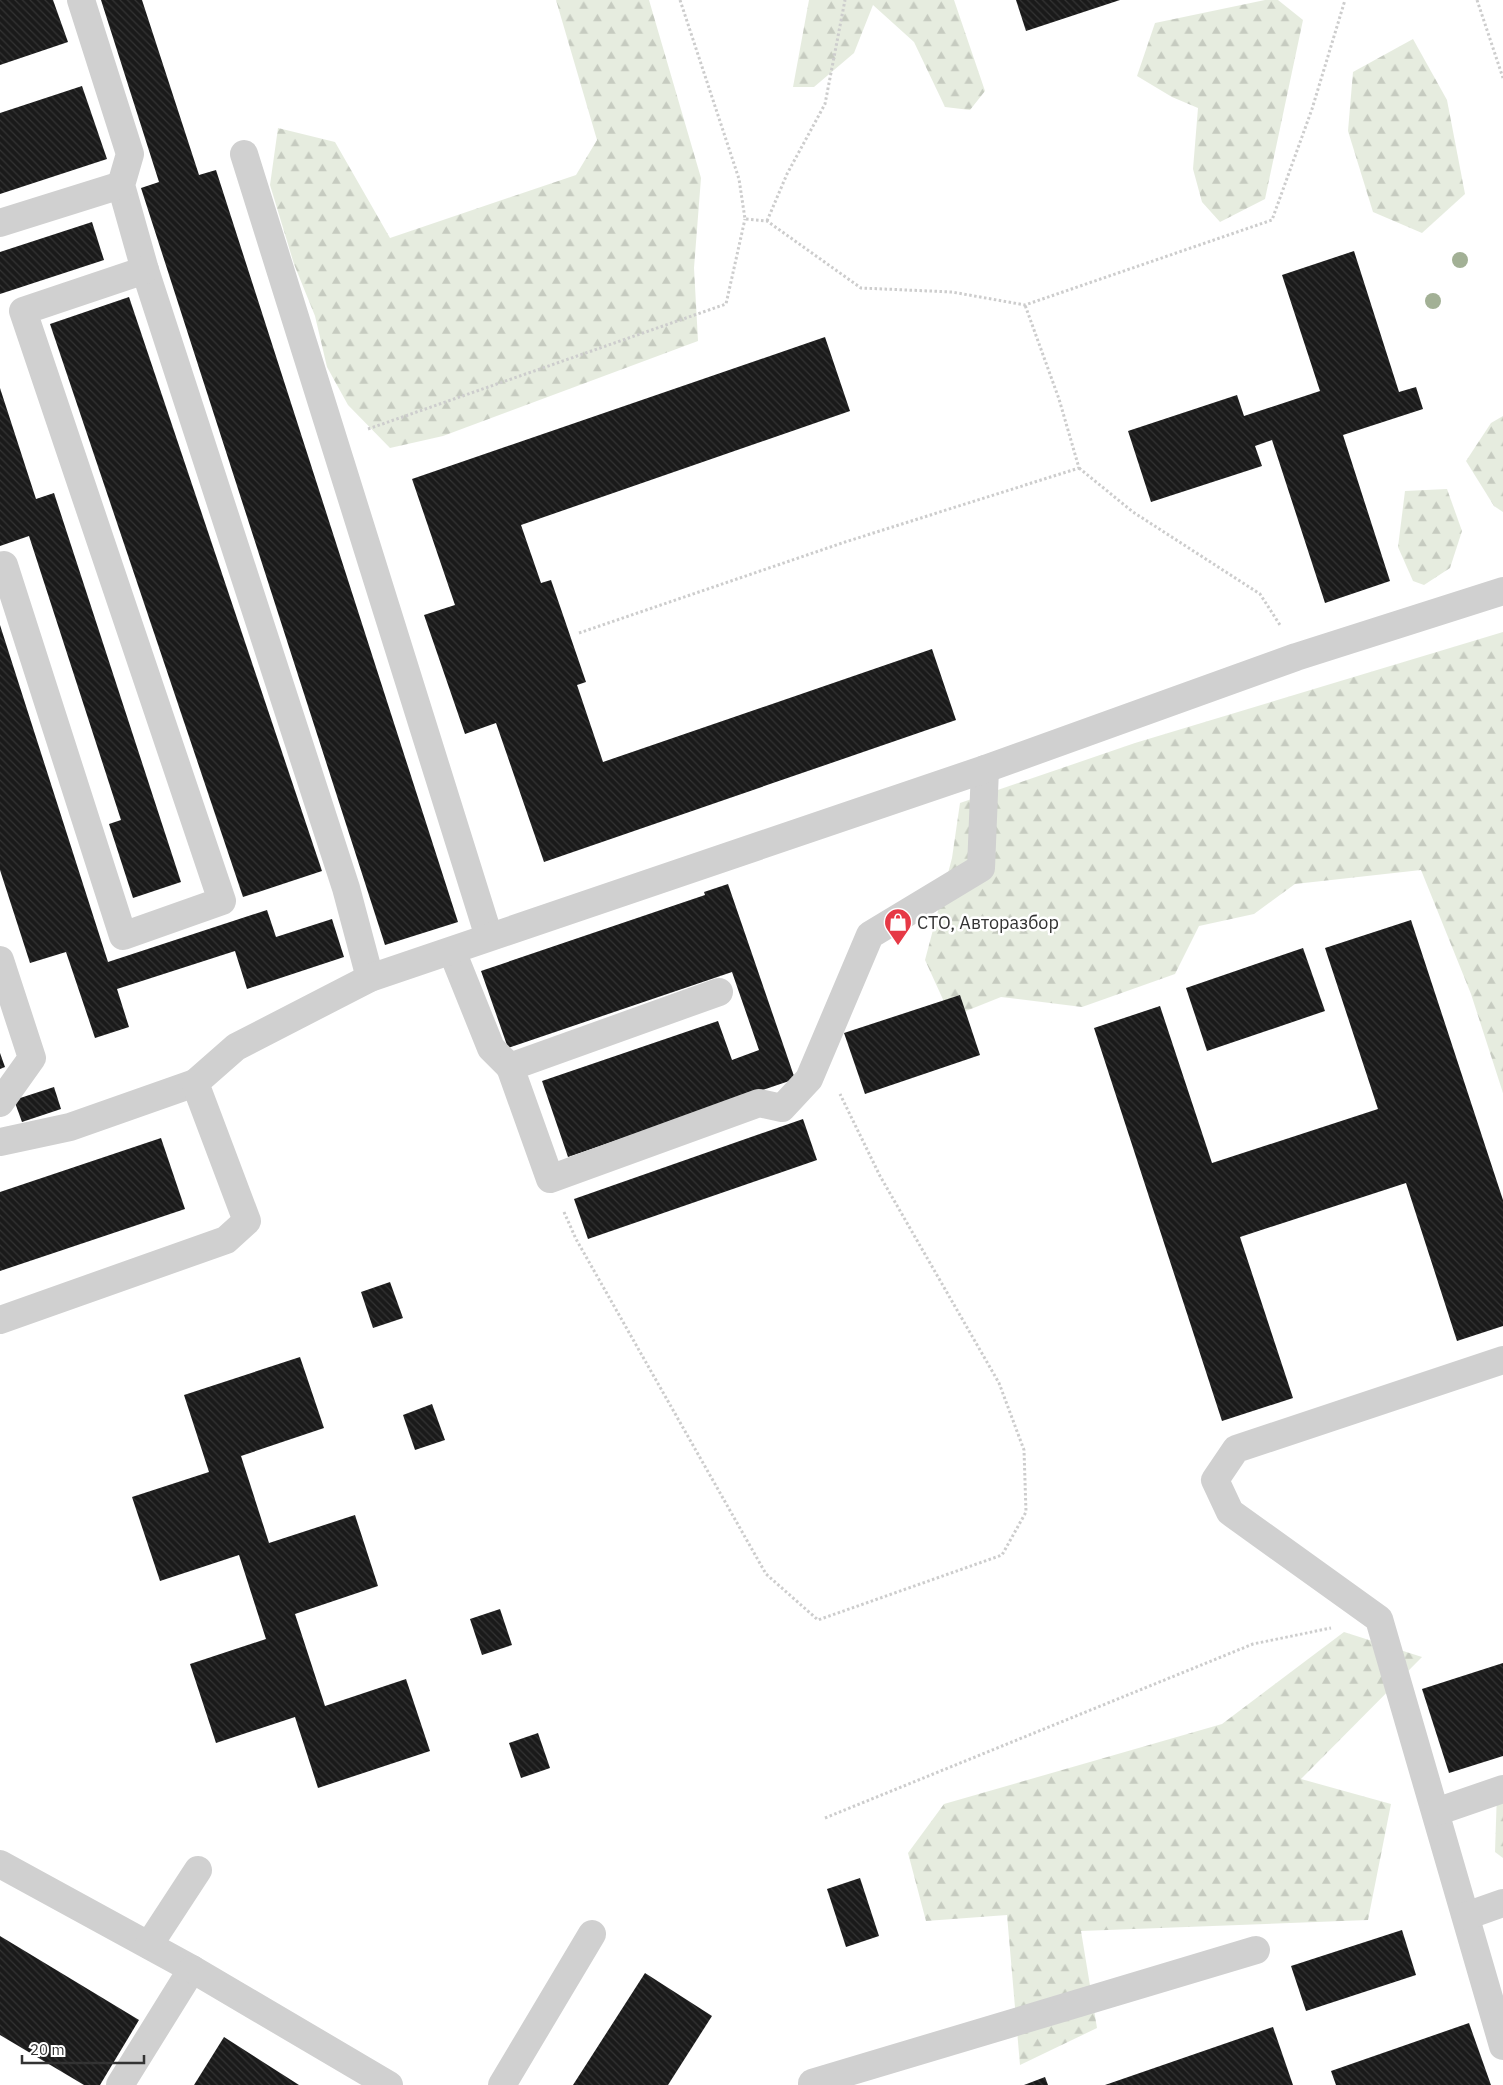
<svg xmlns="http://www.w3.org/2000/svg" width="1503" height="2085" font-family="'IBM Plex Sans',sans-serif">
<defs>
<pattern id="forest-firs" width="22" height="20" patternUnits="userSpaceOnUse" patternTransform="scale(1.25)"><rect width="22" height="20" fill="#e6ecdf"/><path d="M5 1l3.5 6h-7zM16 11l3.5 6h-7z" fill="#c6cbc0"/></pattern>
<pattern id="building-back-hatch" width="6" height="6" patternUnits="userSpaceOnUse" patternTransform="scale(1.25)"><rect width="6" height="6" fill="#1a1a1a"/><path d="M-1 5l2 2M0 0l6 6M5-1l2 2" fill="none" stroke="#333"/></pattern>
</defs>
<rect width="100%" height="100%" fill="#fff"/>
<g fill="url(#forest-firs)">
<polygon points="556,0 649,0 701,178 694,268 698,341 443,436 390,448 348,405 327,367 315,316 294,264 270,185 278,128 335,142 390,238 576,175 597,140"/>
<polygon points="809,0 954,0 985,91 970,110 945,107 914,42 873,5 854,53 814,87 793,87"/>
<polygon points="1265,0 1278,0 1303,20 1265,199 1220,222 1202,202 1193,169 1198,108 1172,97 1137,76 1155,23"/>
<polygon points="1413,39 1447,100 1465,194 1422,233 1373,212 1348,131 1353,72"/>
<polygon points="1503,416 1503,512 1494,506 1466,461 1491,423"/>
<polygon points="1447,489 1462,531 1450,568 1424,585 1413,581 1398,547 1405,491"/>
<polygon points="1503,632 1503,1093 1471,994 1421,870 1295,884 1254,914 1199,926 1175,974 1082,1007 1001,997 951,1017 925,960 952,858 960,803 1135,743"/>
<polygon points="1344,1632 1422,1657 1301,1779 1391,1804 1368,1920 1081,1931 1097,2028 1020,2065 1007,1915 926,1921 908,1853 944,1804 1222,1724"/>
<polygon points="1503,1789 1503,1858 1495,1852 1497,1792"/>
</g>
<g fill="url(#building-back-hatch)">
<polygon points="0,0 53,0 68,42 0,65"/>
<polygon points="101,0 142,0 199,175 216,170 458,922 385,945 141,188 159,182"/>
<polygon points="1016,0 1120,0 1026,31"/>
<polygon points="82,86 107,159 0,194 0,113"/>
<polygon points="92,222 104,260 0,294 0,252"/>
<polygon points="1354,251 1399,392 1416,387 1423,409 1343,435 1390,581 1325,603 1272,440 1255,446 1262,466 1151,502 1128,431 1237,395 1244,416 1320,391 1282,275"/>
<polygon points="129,297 322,871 243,897 50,324"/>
<polygon points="825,337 850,411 521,525 541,583 551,580 586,682 577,685 603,762 932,649 956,720 544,862 496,723 465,734 424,615 455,605 412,479"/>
<polygon points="0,388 36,499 54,493 181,882 133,898 109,824 121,820 29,536 0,546"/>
<polygon points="0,625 108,962 267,910 276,937 332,919 344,957 247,989 235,951 117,989 129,1027 95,1038 66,952 30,963 0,870"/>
<polygon points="728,884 795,1079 568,1157 542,1081 718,1021 732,1060 759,1050 732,972 508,1048 481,971 705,895 704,892"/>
<polygon points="1411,920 1503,1200 1503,1326 1457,1341 1406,1183 1240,1237 1293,1398 1222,1421 1094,1028 1160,1006 1212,1163 1378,1109 1325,948"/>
<polygon points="1303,948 1325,1011 1207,1051 1186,988"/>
<polygon points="960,995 980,1055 865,1094 844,1033"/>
<polygon points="0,1053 5,1067 0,1069"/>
<polygon points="54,1087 61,1109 22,1122 14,1100"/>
<polygon points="803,1119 817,1160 588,1239 574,1199"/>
<polygon points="161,1138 185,1209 0,1271 0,1192"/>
<polygon points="390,1282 403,1318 373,1328 361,1292"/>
<polygon points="300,1357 324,1428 241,1456 269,1543 355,1515 378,1586 295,1614 325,1706 406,1679 430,1751 318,1788 295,1717 216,1743 190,1664 266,1639 239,1555 160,1581 132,1497 209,1472 184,1395"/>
<polygon points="432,1404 445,1440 415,1450 403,1415"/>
<polygon points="500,1609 512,1645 482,1655 470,1619"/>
<polygon points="1503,1663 1503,1756 1449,1773 1422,1689"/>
<polygon points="538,1733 550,1768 521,1778 509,1743"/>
<polygon points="860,1878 879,1936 846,1947 827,1889"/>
<polygon points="1402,1930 1416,1975 1306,2011 1291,1966"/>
<polygon points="0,1936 139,2020 100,2085 84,2085 0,2035"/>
<polygon points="645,1973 712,2016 668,2085 573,2085"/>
<polygon points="1469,2023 1491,2085 1336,2085 1331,2071"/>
<polygon points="1273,2027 1293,2085 1105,2085"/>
<polygon points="224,2037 299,2085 194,2085"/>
<polygon points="1045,2077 1048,2085 1024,2085"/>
</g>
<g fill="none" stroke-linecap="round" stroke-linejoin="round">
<g stroke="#cdcdcd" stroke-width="3" stroke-dasharray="2.5 2.5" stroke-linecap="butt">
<polyline points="680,0 739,179 745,219 767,221 861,288 952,292 1025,305 1272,220 1312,109 1345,0"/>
<polyline points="1477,0 1503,78"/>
<polyline points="767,221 787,174 825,104 845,0"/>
<polyline points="368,429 726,304 745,219"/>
<polyline points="1079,468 1133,512 1260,594 1280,625"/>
<polyline points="579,633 845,542 1079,468 1059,399 1025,305"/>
<polyline points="564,1212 576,1239 766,1574 818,1620 1002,1555 1026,1512 1024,1450 999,1383 880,1176 840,1094"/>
<polyline points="825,1818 1253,1644 1331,1628"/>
</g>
<g stroke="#d0d0d0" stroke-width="28">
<polyline points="81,0 130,154 121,185 145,270 346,888 370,978"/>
<polyline points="244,154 489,937"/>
<polyline points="0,223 121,185"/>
<polyline points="0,567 4,565 123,936 222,901 23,311 145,270"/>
<polyline points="452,951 491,1048 510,1067"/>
<polyline points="0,960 32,1058 0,1103"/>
<polyline points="719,992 510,1067 550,1179 759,1103 782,1108 809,1079 870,935 981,868 985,769"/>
<polyline points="0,1142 70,1127 195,1083"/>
<polyline points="0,1320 226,1240 247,1221 195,1083 236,1047 370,978 985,769 1296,657 1503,591"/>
<polyline points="1503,1360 1236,1449 1215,1480 1230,1512 1379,1619 1503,2046"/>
<polyline points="1436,1812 1503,1789"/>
<polyline points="0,1864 192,1969 120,2085"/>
<polyline points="1466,1916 1503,1903"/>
<polyline points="149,1945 198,1870"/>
<polyline points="192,1969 389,2085"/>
<polyline points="502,2085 592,1934"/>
<polyline points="812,2085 812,2083 1256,1950"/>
</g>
</g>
<g fill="#a2b095">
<circle cx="1460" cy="260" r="8"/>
<circle cx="1433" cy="301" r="8"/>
</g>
<defs>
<g id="shop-pin" transform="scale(1.4375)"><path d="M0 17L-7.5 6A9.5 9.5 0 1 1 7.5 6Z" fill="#e63946" stroke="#fff"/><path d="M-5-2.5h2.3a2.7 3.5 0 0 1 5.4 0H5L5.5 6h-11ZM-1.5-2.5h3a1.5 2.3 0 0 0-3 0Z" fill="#fff"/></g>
</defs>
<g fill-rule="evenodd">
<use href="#shop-pin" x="898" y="922"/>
</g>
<g text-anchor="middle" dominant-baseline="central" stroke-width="5" stroke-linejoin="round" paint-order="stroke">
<g font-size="18" fill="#333" stroke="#fff" text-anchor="start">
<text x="917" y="922">СТО, Авторазбор</text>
</g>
</g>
<path d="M22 2055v8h122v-8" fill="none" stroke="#333333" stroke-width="2.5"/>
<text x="30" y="2055" font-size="15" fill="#333333" stroke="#ffffff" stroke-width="4" paint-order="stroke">20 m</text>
</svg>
